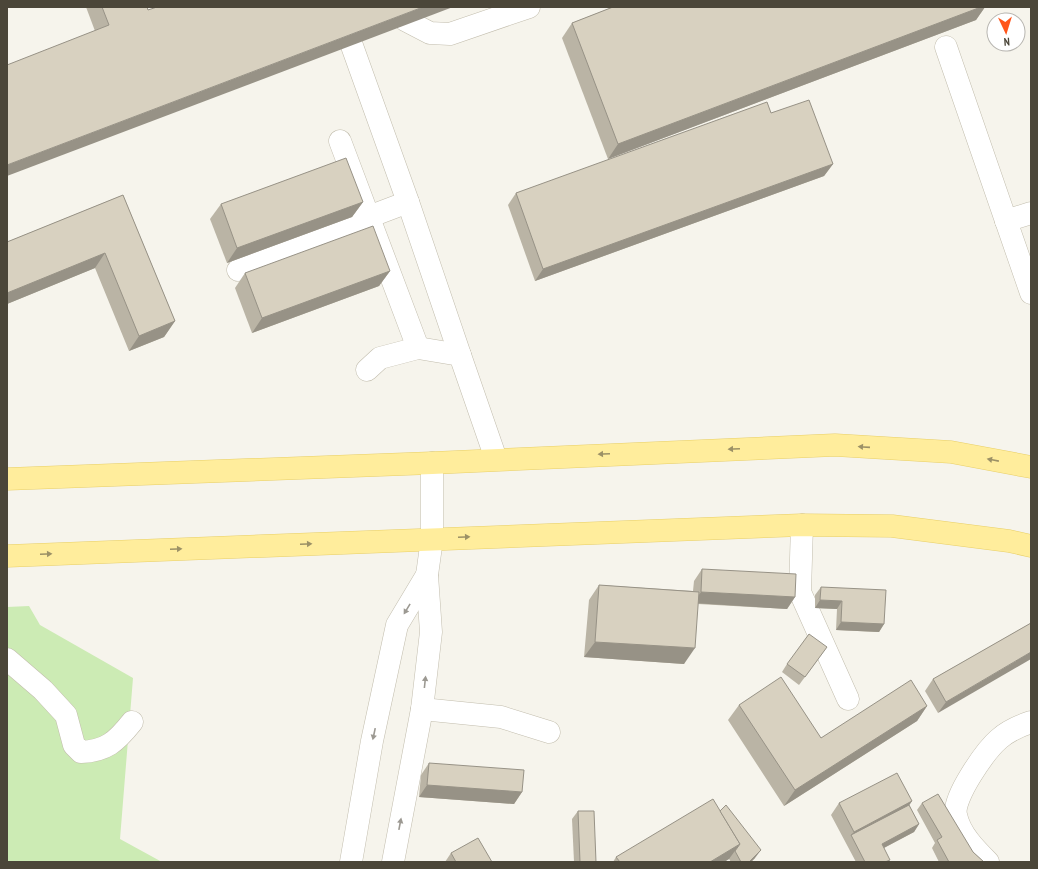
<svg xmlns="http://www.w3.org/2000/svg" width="1038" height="869" font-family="'PT Sans Narrow',sans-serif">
<rect width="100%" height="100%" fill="#f6f4ec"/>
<polygon fill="#ccebb4" points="29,606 40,625 133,678 120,839 162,862 7,862 7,607"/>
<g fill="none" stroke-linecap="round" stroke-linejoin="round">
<g stroke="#c2bdad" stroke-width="23">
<g id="minor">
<polyline points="397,7 405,20 430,33 450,34 529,7"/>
<polyline points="342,18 408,202 460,355"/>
<polyline points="946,47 1031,293"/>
<polyline points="340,141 418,348 380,358 367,370"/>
<polyline points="1006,221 1031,213"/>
<polyline points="238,270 305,241 408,202"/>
<polyline points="418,348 460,355 496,459"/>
<polyline points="802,525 800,592 848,699"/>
<path d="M7,659L43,690L66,715L74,745L81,752C106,751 116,742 132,722"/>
<polyline points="422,709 501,717 549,732"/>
<polyline points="351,862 372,741 397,625 427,575"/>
<polyline points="393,862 422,709 431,632 427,575 432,539 432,463"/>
<path d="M988,862C975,849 960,834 956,815C952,798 986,750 999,739C1008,731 1019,726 1031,722"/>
</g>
</g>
<g stroke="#e8cf68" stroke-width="23">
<g id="major">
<polyline points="7,479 432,463 835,445 951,452 1031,467"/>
<polyline points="7,556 802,525 892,526 1009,541 1031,546"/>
</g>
</g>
<use href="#minor" stroke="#fff" stroke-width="22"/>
<use href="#major" stroke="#ffed9c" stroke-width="22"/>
</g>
<g fill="#bab4a5">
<polygon points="86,7 147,7 148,10 95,31"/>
<polygon points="613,7 985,7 976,20 608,159 562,38 572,23"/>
<polygon points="771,113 833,164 824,176 535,281 508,205 516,193"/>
<polygon points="123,195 175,321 164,337 129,351 95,268 7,304 7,242"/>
<polygon points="363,202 352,217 227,263 210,219 221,204"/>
<polygon points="390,271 379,286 252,333 235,288 245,273"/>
<polygon points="702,569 795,597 787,609 698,604 684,664 584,657 589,600 599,585 693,591 694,581"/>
<polygon points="821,587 884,624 879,632 836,630 837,609 815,608 815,595"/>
<polygon points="1031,623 938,713 925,691 933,679"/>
<polygon points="827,647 799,685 782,672 787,664"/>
<polygon points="739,705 821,738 927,706 917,721 784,806 728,720"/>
<polygon points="429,763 522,792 514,804 419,797 421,775"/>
<polygon points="912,801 909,805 919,824 914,832 884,848 888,862 856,862 831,815 839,803"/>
<polygon points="922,803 973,852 984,862 939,862 932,848 935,843 917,810"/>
<polygon points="578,811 596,862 574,862 572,819"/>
<polygon points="720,811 755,858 751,862 731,862 729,859 724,862 613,862 616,857"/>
<polygon points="451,853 492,862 445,862"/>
</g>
<g fill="#979286">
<polygon points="423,7 453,7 7,176 7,165"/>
<polygon points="981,7 985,7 976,20 608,159 618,144"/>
<polygon points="833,164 824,176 535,281 543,269"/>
<polygon points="363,202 352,217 227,263 237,248"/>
<polygon points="105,253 95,268 7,304 7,293"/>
<polygon points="390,271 379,286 252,333 262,318"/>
<polygon points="175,321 164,337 129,351 139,336"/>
<polygon points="701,592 795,597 787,609 693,603"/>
<polygon points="820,600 842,601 837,609 815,608"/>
<polygon points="841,622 884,624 879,632 836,630"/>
<polygon points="595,642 695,648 684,664 584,657"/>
<polygon points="1031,652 1031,659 938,713 946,702"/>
<polygon points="927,706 917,721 784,806 795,790"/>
<polygon points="427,785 522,792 514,804 419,797"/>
<polygon points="912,801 904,813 851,835 854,832"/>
<polygon points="919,824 914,832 876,852 882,844"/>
<polygon points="740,844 729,859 724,862 710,862"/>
<polygon points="761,850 755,858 751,862 749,862"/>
</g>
<g fill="#d8d1c0" stroke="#979286">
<polygon points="102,7 147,7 148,10 157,7 423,7 7,165 7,65 109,25"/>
<polygon points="613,7 981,7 618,144 572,23"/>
<polygon points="809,100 833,164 543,269 516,193 767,102 771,113"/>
<polygon points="346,158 363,202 237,248 221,204"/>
<polygon points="123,195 175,321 139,336 105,253 7,293 7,242"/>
<polygon points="373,226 390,271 262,318 245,273"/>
<polygon points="702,569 796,574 795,597 701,592"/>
<polygon points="599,585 699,592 695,648 595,642"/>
<polygon points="821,587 886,590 884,624 841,622 842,601 820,600"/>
<polygon points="1031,623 1031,652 946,702 933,679"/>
<polygon points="809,634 827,647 805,677 787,664"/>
<polygon points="781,677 821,738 911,680 927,706 795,790 739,705"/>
<polygon points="429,763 524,770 522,792 427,785"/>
<polygon points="897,773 912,801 854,832 839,803"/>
<polygon points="938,794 973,852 984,862 949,862 937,840 942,837 922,803"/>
<polygon points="713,799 740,844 710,862 620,862 616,857"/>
<polygon points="726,805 761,850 749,862 741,862 735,851 740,844 720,811"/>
<polygon points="909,805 919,824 882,844 890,860 885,862 865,862 851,835"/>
<polygon points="578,811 594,811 596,862 580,862"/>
<polygon points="478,838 492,862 456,862 451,853"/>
</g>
<defs><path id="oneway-solid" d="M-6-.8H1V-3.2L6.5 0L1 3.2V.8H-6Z"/></defs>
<g fill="#9c9166">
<use href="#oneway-solid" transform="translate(864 447) rotate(-176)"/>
<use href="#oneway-solid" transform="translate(734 449) rotate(178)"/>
<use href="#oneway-solid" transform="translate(604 454) rotate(178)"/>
<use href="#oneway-solid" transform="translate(993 460) rotate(-169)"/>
<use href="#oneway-solid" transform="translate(464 537) rotate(-2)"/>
<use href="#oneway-solid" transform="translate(306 544) rotate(-2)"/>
<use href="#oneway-solid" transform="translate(176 549) rotate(-2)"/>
<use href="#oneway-solid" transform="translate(46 554) rotate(-2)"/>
</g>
<g fill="#9c9992">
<use href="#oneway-solid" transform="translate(407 609) rotate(121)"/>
<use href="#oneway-solid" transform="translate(425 682) rotate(-84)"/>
<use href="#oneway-solid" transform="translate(374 734) rotate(102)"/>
<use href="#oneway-solid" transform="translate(400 824) rotate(-79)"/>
</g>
<rect width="1038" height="869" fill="none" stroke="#4b4639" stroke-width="16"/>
<g transform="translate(1006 32) rotate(176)"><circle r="19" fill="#ffffff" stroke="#b7b5b0"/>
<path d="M0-3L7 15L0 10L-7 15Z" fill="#ff551a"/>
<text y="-6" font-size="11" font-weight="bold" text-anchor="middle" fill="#4b4639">N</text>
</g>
</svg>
